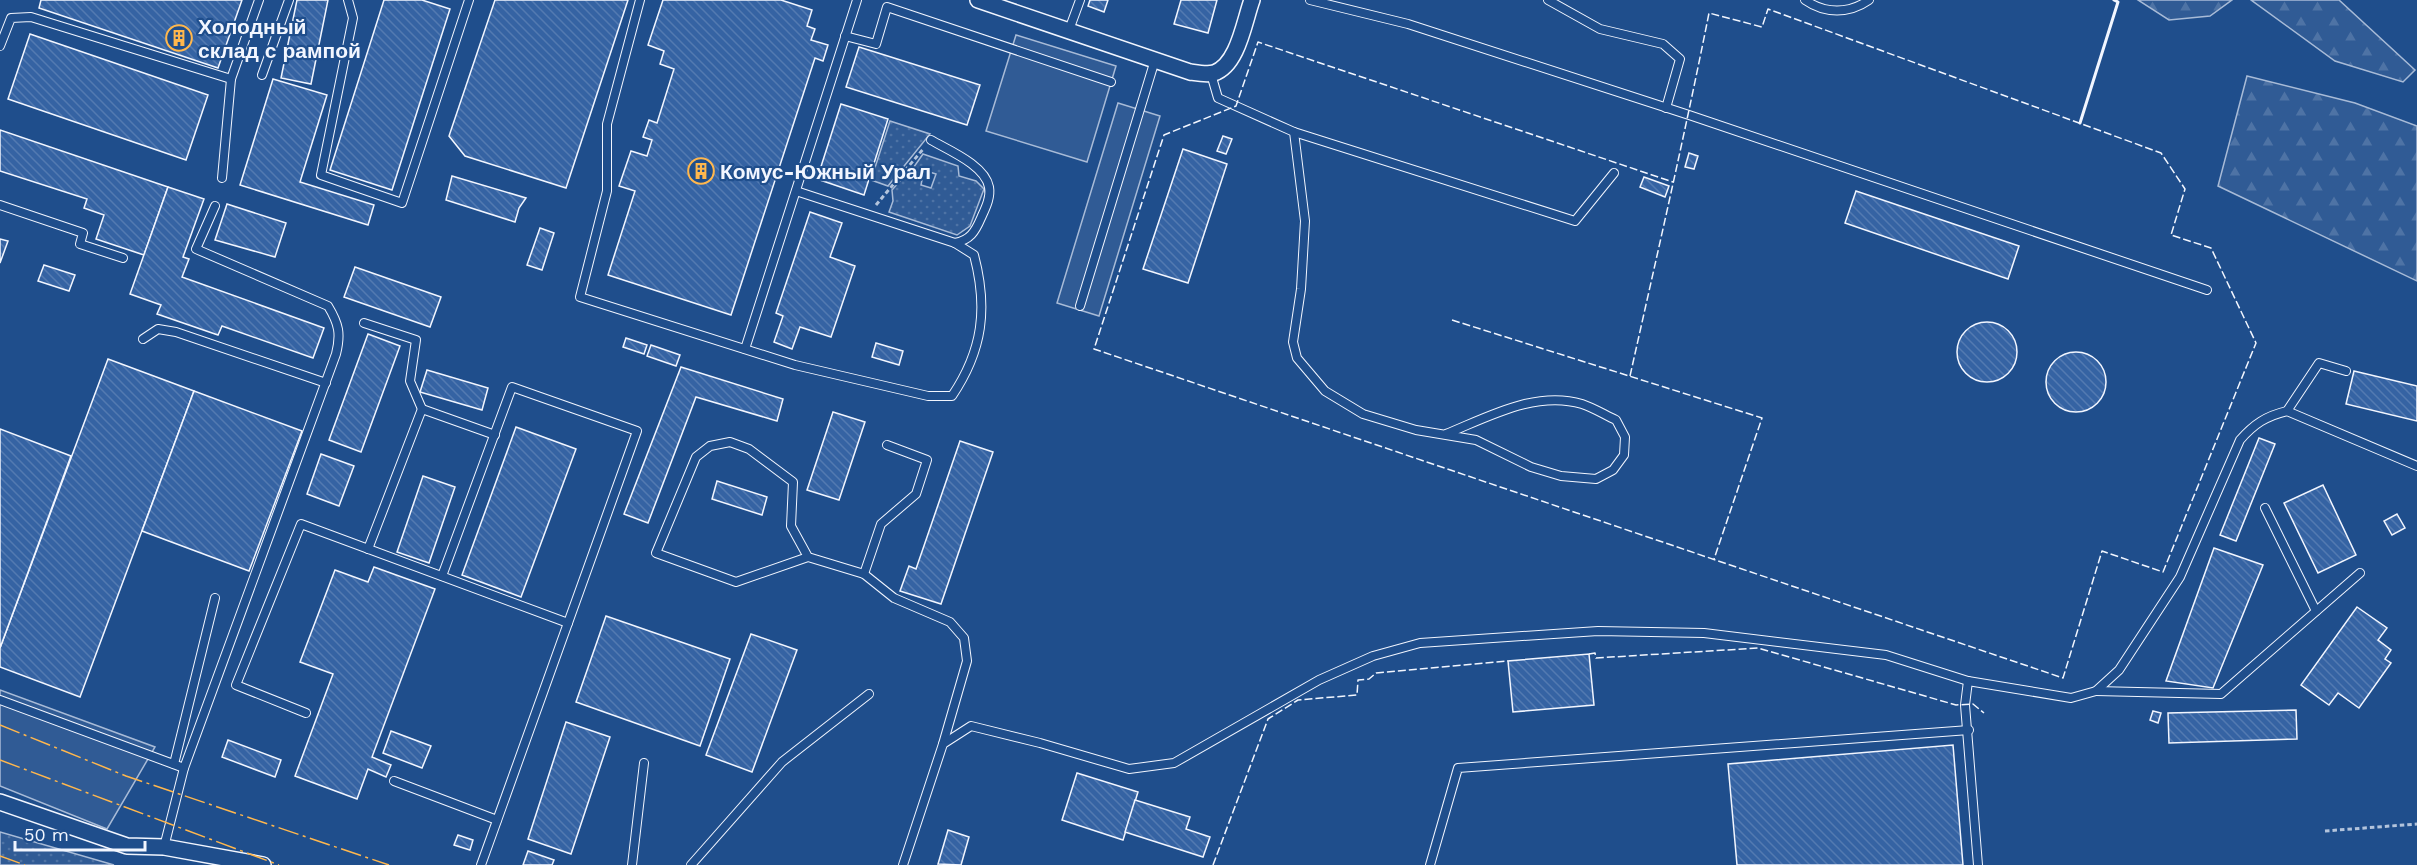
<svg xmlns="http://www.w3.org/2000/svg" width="2417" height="865" font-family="'Work Sans',sans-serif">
<defs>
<pattern id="grass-dots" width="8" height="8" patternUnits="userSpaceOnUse" patternTransform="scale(1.5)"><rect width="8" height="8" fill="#305b95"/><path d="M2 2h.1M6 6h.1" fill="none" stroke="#4e73a5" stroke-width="1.8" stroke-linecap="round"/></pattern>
<pattern id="forest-firs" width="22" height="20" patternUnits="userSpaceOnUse" patternTransform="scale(1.5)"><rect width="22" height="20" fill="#305b95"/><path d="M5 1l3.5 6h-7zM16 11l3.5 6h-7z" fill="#4e73a5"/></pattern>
<pattern id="building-back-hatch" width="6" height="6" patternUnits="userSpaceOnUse" patternTransform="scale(1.5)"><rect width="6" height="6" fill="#3563a3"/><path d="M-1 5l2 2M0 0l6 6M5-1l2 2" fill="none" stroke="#537ab1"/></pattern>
</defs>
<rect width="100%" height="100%" fill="#1f4e8c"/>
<g fill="url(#grass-dots)" stroke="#a8bbd7" stroke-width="1.5">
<polygon points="890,121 930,134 888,186 871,180"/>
<polygon points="923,154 958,166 959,176 976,181 984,189 970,226 957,235 889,212 893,201 892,190 906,174 922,180 921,185 931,188 936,174 926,171 924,175 911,171"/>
<polygon points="0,832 114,865 0,865"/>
</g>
<g fill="url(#forest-firs)" stroke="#a8bbd7" stroke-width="1.5">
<polygon points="2138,0 2232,0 2210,16 2169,20"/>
<polygon points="2251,0 2339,0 2415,70 2403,82 2335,61"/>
<polygon points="2247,76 2355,103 2417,126 2417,281 2218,186"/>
</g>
<g fill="#305b95" stroke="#a8bbd7" stroke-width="1.5">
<polygon points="1016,35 1116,66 1087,162 986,131"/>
<polygon points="1118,103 1160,116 1099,316 1057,303"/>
<polygon points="0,690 155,747 107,829 0,786"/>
</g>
<g fill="url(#building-back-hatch)" stroke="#f2f6ff" stroke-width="1.5">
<polygon points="41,0 242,0 218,68 39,8"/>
<polygon points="297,0 328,0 311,84 281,78"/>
<polygon points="384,0 422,0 450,9 392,190 330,170"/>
<polygon points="495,0 628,0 566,188 465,156 449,136"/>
<polygon points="663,0 781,0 812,10 807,26 815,29 811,40 828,45 823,61 815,58 731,315 608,275 635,191 619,186 631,151 647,156 652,140 643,137 649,120 657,123 674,69 660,64 664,51 648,45"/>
<polygon points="1090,0 1108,0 1104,12 1088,6"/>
<polygon points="1181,0 1217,0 1208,33 1174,24"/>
<polygon points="30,34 208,95 186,160 8,99"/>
<polygon points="859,47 980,85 967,125 846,87"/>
<polygon points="273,79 327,95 300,182 374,205 368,225 240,185"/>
<polygon points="841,104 888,119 864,195 817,179"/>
<polygon points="0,130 168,187 144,255 96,239 104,215 84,208 87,199 0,171"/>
<polygon points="1223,136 1232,139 1226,154 1217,151"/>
<polygon points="1183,149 1227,164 1188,283 1143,269"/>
<polygon points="1689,153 1698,156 1694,169 1685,167"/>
<polygon points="452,176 526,198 519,208 515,222 446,200"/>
<polygon points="1644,177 1669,186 1665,197 1640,187"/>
<polygon points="168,187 204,199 183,257 189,259 182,277 324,328 313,358 222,326 218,335 157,314 161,305 130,294"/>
<polygon points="1856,191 2019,246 2008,279 1845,223"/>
<polygon points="227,204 286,223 275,257 215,240"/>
<polygon points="810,212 842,223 830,257 855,266 831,337 800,327 792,349 774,342 783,316 776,313"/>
<polygon points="540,228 554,233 542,270 527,265"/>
<polygon points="0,239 8,241 0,263"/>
<polygon points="44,265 75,275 69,291 38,281"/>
<polygon points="355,267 441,297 430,327 344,297"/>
<circle cx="1987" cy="352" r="30"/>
<polygon points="368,334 400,346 361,452 329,440"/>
<polygon points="626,338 647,345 644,354 623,347"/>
<polygon points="876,343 903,351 899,365 872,357"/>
<polygon points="651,345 680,355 676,366 647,356"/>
<circle cx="2076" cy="382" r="30"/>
<polygon points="108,359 194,391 80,697 0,667 0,648"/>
<polygon points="681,367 783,399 777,421 696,397 648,523 624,514"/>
<polygon points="427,370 488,388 482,410 420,392"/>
<polygon points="2354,371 2417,386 2417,421 2346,404"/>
<polygon points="194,391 302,431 249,571 142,531"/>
<polygon points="833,412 865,422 839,500 807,490"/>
<polygon points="516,427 576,449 521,597 462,575"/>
<polygon points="0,429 71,456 0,648"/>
<polygon points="2259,438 2275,444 2236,541 2220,535"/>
<polygon points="960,441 993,452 941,604 900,591 909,566 916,569"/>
<polygon points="321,454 354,466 339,506 307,494"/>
<polygon points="423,476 455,487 429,563 397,552"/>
<polygon points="717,481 767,497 762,515 712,499"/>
<polygon points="2323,485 2356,555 2318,573 2284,503"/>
<polygon points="2397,514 2405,528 2392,535 2384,521"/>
<polygon points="2214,548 2263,565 2213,688 2166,681"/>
<polygon points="374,567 435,589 372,757 391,765 386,777 368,769 357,799 295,776 333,674 300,662 335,570 368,582"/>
<polygon points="2357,607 2387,628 2378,640 2391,650 2385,659 2391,663 2359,708 2338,693 2329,705 2301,685"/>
<polygon points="606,616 730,659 700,746 576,702"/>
<polygon points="751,634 797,650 752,772 706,755"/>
<polygon points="1589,654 1594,705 1513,712 1508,661"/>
<polygon points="2296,710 2297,739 2169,743 2168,713"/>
<polygon points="2153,711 2161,713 2158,723 2150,720"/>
<polygon points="566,722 610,737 571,854 528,839"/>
<polygon points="391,731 431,746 422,768 383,753"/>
<polygon points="228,740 281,760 275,777 222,757"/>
<polygon points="1953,745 1963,865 1737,865 1728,764"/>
<polygon points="1077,773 1138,792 1123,840 1062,820"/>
<polygon points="1135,800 1190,817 1186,829 1210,837 1203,857 1125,832"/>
<polygon points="948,830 969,837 961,865 938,864"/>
<polygon points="458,835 473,840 470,850 454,845"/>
<polygon points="528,851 554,860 552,865 523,865"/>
</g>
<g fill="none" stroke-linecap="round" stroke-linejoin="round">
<g stroke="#f2f6ff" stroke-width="10">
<g id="service">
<polyline points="348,0 353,18 321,175 402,203 469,0"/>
<path d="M640,0L607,124V191L580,297L795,365L928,396H952C983,350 988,308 974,255L955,243L796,191"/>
<polyline points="1310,0 1408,24 1689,115 2207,290"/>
<polyline points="1548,0 1600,29 1663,44 1680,59 1666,108"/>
<path d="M1805,0C1825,14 1849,14 1869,0"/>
<polyline points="1069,30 1080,0"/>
<polyline points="845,36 876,44 887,7 1111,82"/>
<polyline points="0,46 11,18 31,17 231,79"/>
<path d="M1211,74L1218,98L1294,132L1305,221L1301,289L1293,342L1297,358L1325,391L1363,414L1416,430L1476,440L1531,467L1561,476L1596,479L1613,470L1624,455L1625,437L1616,420C1605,415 1594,408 1582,404C1536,390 1488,417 1446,434"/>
<polyline points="262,75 289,0"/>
<polyline points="1294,132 1575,221 1614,173"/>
<path d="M931,140C948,150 985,165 989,187C991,198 985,209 981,218C975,232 970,240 955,243"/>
<polyline points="222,178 231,79 259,0"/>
<polyline points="0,205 83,233 80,244 123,258"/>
<polyline points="1080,306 1155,60"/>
<polyline points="364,323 416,340 410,381 422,409"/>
<polyline points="143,339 158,329 176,332 326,383"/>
<polyline points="745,349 857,0"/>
<polyline points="2287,411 2319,363 2346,371"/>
<polyline points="2265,508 2316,611"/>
<polyline points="368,549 422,409 495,435"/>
<polyline points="808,557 736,582 656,553 696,457 710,446 730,442 749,449 793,482 791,526 808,557 864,574 894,598 950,622 964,638 967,661 943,744"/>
<polyline points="864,574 881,524 916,494 927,460 887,445"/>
<polyline points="442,576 512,387 637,431 481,865"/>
<polyline points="1968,681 1965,705 1978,865"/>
<polyline points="2096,691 2221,694 2360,573"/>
<polyline points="0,700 184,768"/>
<polyline points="306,713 236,685 301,524 568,623"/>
<polyline points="174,764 215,598"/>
<polyline points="394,781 497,820"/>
<path d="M164,847L184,768L336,354C341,334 339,324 328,306L196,249L215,206"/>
<polyline points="632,865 644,763"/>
<polyline points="691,865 782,762 869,694"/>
<path d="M903,865L943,744L971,726L1040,743L1129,769L1174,763L1319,680L1373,656L1420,643L1598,631L1704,633L1886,655L1968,681L2071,698L2096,691L2119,670L2180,577L2240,440C2254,424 2266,416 2287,411L2417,466"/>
<polyline points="1430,865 1458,768 1969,730"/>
</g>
</g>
<g stroke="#f2f6ff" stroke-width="18">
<g id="minor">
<path d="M978,0L1190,72C1197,73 1207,75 1214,73C1238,65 1244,22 1252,0"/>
<polyline points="0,802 127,846 164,847 263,865"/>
</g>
</g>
<g stroke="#b3c4dc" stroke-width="3" stroke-dasharray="4.5 3" stroke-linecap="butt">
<polyline points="905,171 928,179"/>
<polyline points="876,205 924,148"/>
<polyline points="2325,831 2417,824"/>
</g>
<use href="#service" stroke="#1f4e8c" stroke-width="8"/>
<use href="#minor" stroke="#1f4e8c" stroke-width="15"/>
<g stroke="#f2f6ff" stroke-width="1.5" stroke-dasharray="8 3" stroke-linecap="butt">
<polyline points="1452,320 1762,418 1714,559"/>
<path d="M1630,376C1657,255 1685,134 1709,13L1762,27L1768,9L2161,153L2185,189L2171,235L2211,248L2256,343L2163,572L2102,551L2063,678L1094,349L1164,135L1236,106L1258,42L1673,182"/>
<polyline points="1589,654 1595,653 1596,658 1758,648 1956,705 1973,704 1984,713"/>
<polyline points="1213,865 1268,719 1298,700 1357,695 1358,680 1369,679 1376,673 1508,661"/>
</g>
<polyline stroke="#f2f6ff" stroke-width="3" points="2080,123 2118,2 2114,0"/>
<g stroke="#ffb74d" stroke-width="1.5" stroke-dasharray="21 4.5 3 4.5" stroke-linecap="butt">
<polyline points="0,725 126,776 389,865"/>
<polyline points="0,760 279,865"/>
<polyline points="0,856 25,865"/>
</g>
</g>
<defs>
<g id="building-ring" transform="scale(1.35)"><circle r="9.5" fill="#1f4e8c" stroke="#ffb74d" stroke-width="1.5"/><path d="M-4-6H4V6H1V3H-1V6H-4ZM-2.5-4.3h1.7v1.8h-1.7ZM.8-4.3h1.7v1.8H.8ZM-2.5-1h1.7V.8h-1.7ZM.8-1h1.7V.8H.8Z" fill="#ffb74d"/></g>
</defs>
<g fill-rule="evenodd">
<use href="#building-ring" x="179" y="38"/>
<use href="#building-ring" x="701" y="171"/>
</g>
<g text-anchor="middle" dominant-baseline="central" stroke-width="4.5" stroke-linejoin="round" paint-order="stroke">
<g font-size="21" font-weight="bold" fill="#f2f6ff" stroke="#1f4e8c" text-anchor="start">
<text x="198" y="26">Холодный<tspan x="198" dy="24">склад с рампой</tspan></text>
<text x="720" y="171">Комус-Южный Урал</text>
</g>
</g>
<path d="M15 841v9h130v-9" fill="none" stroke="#f2f6ff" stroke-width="3"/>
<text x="24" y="841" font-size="18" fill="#f2f6ff" stroke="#1f4e8c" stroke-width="4.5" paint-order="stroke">50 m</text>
</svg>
